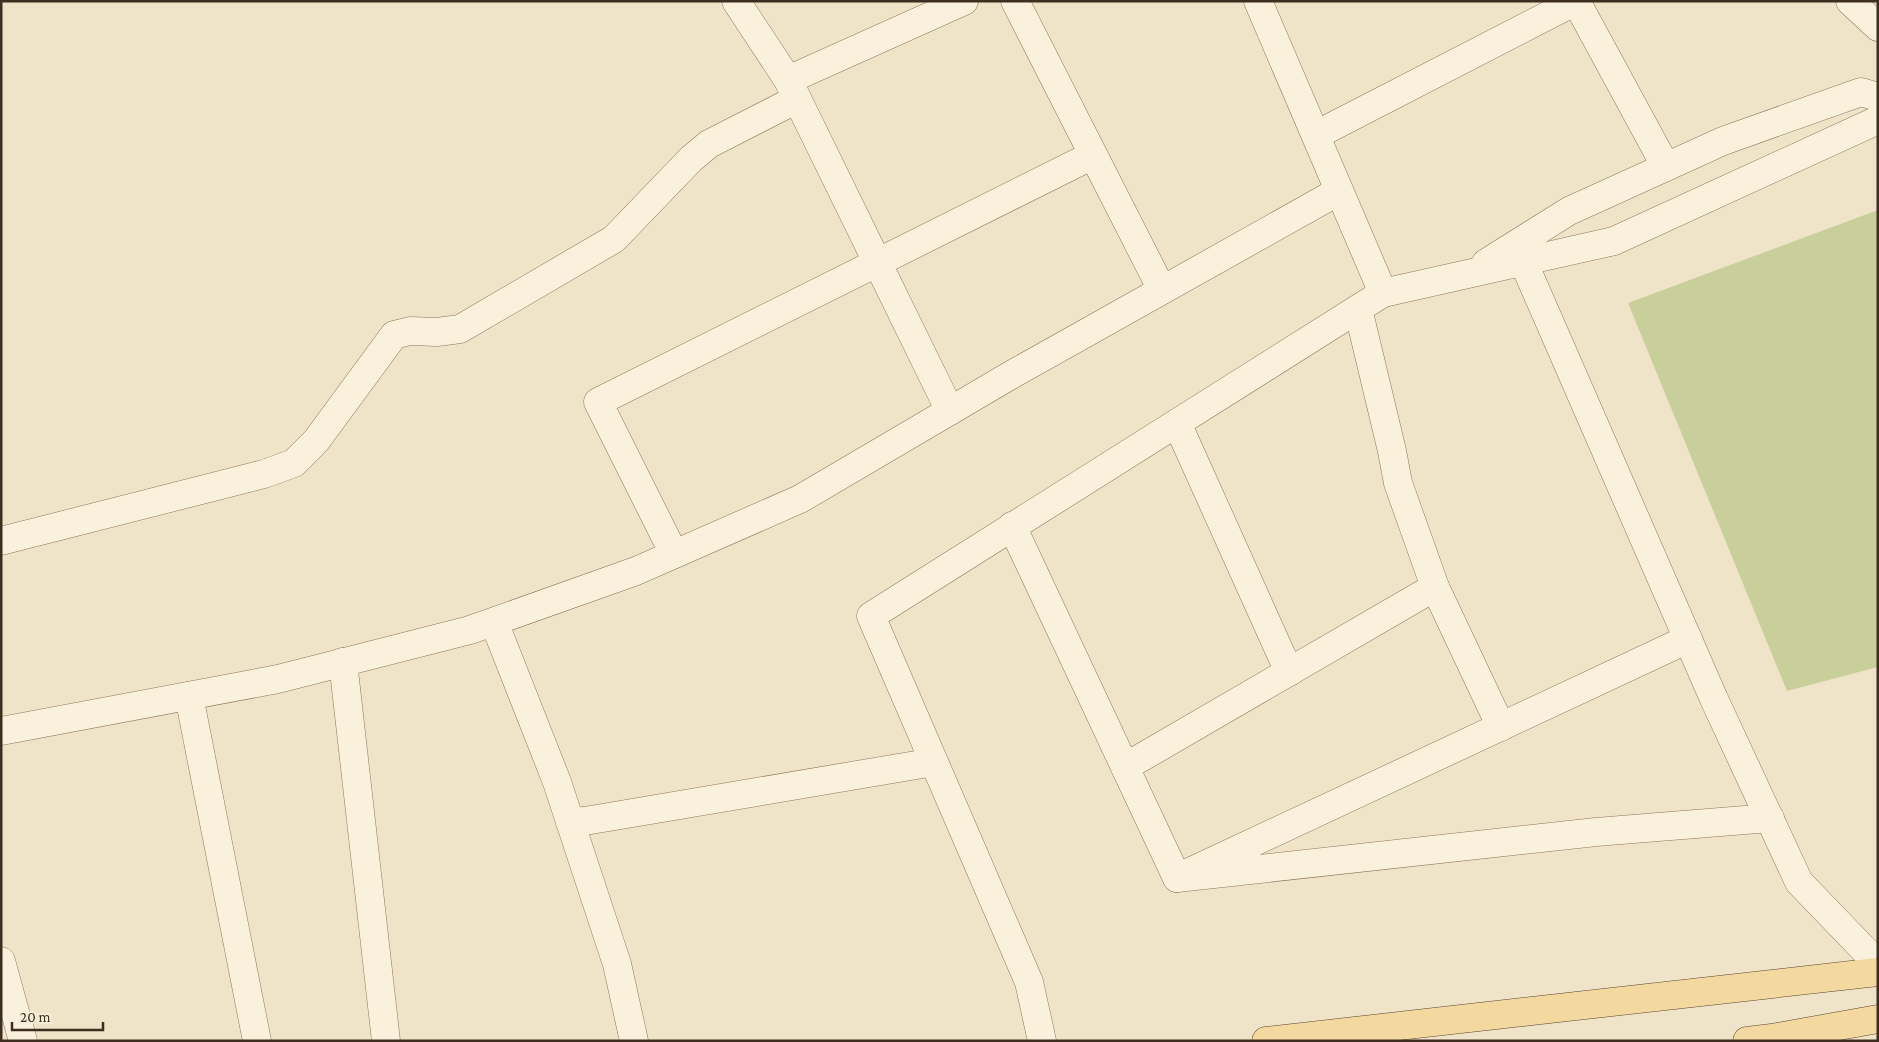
<svg xmlns="http://www.w3.org/2000/svg" width="1879" height="1042" font-family="'Crimson Pro',serif">
<rect width="100%" height="100%" fill="#f0e4c8"/>
<polygon fill="#c9cf9b" points="1878,210 1878,667 1787,691 1628,303"/>
<g fill="none" stroke-linecap="round" stroke-linejoin="round">
<g stroke="#8d765c" stroke-width="29">
<g id="street">
<polyline points="736,1 788,80"/>
<polyline points="1015,1 1162,290"/>
<polyline points="1258,1 1383,293"/>
<polyline points="1850,1 1878,27"/>
<polyline points="1316,135 1576,1 1666,167"/>
<polyline points="1523,261 1714,699 1799,882 1878,964"/>
<polyline points="1486,263 1569,211 1723,141 1861,92 1878,97"/>
<polyline points="1358,309 1392,451 1398,483 1435,587 1501,727"/>
<polyline points="950,411 788,80 964,1"/>
<polyline points="1177,423 1289,672"/>
<polyline points="1012,526 1177,878"/>
<polyline points="1,541 264,474 294,463 316,441 394,335 410,331 437,332 460,329 614,239 691,159 709,144 797,99"/>
<polyline points="674,554 598,402 1093,155"/>
<polyline points="494,622 557,782 617,964 634,1041"/>
<polyline points="1688,639 1177,878 1596,832 1770,818"/>
<polyline points="343,662 386,1041"/>
<polyline points="189,696 257,1041"/>
<polyline points="1,731 278,679 470,630 636,571 800,499 1011,375 1339,191"/>
<polyline points="1125,767 1435,587"/>
<polyline points="570,822 585,821 934,762"/>
<polyline points="1,961 23,1041"/>
<polyline points="1042,1041 1029,982 871,616 1383,293 1614,241 1878,120"/>
</g>
</g>
<g stroke="#5b4430" stroke-width="29">
<g id="primary">
<polyline points="1266,1041 1878,972"/>
<polyline points="1747,1041 1772,1038 1878,1019"/>
</g>
</g>
<use href="#street" stroke="#faf1dc" stroke-width="28"/>
<use href="#primary" stroke="#f3d9a0" stroke-width="28"/>
</g>
<rect width="1879" height="1042" fill="none" stroke="#3d2e20" stroke-width="5"/>
<path d="M12 1022v8h91v-8" fill="none" stroke="#3d2e20" stroke-width="2.5"/>
<text x="20" y="1022" font-size="15" fill="#3d2e20" stroke="#f7eed8" stroke-width="4" paint-order="stroke">20 m</text>
</svg>
